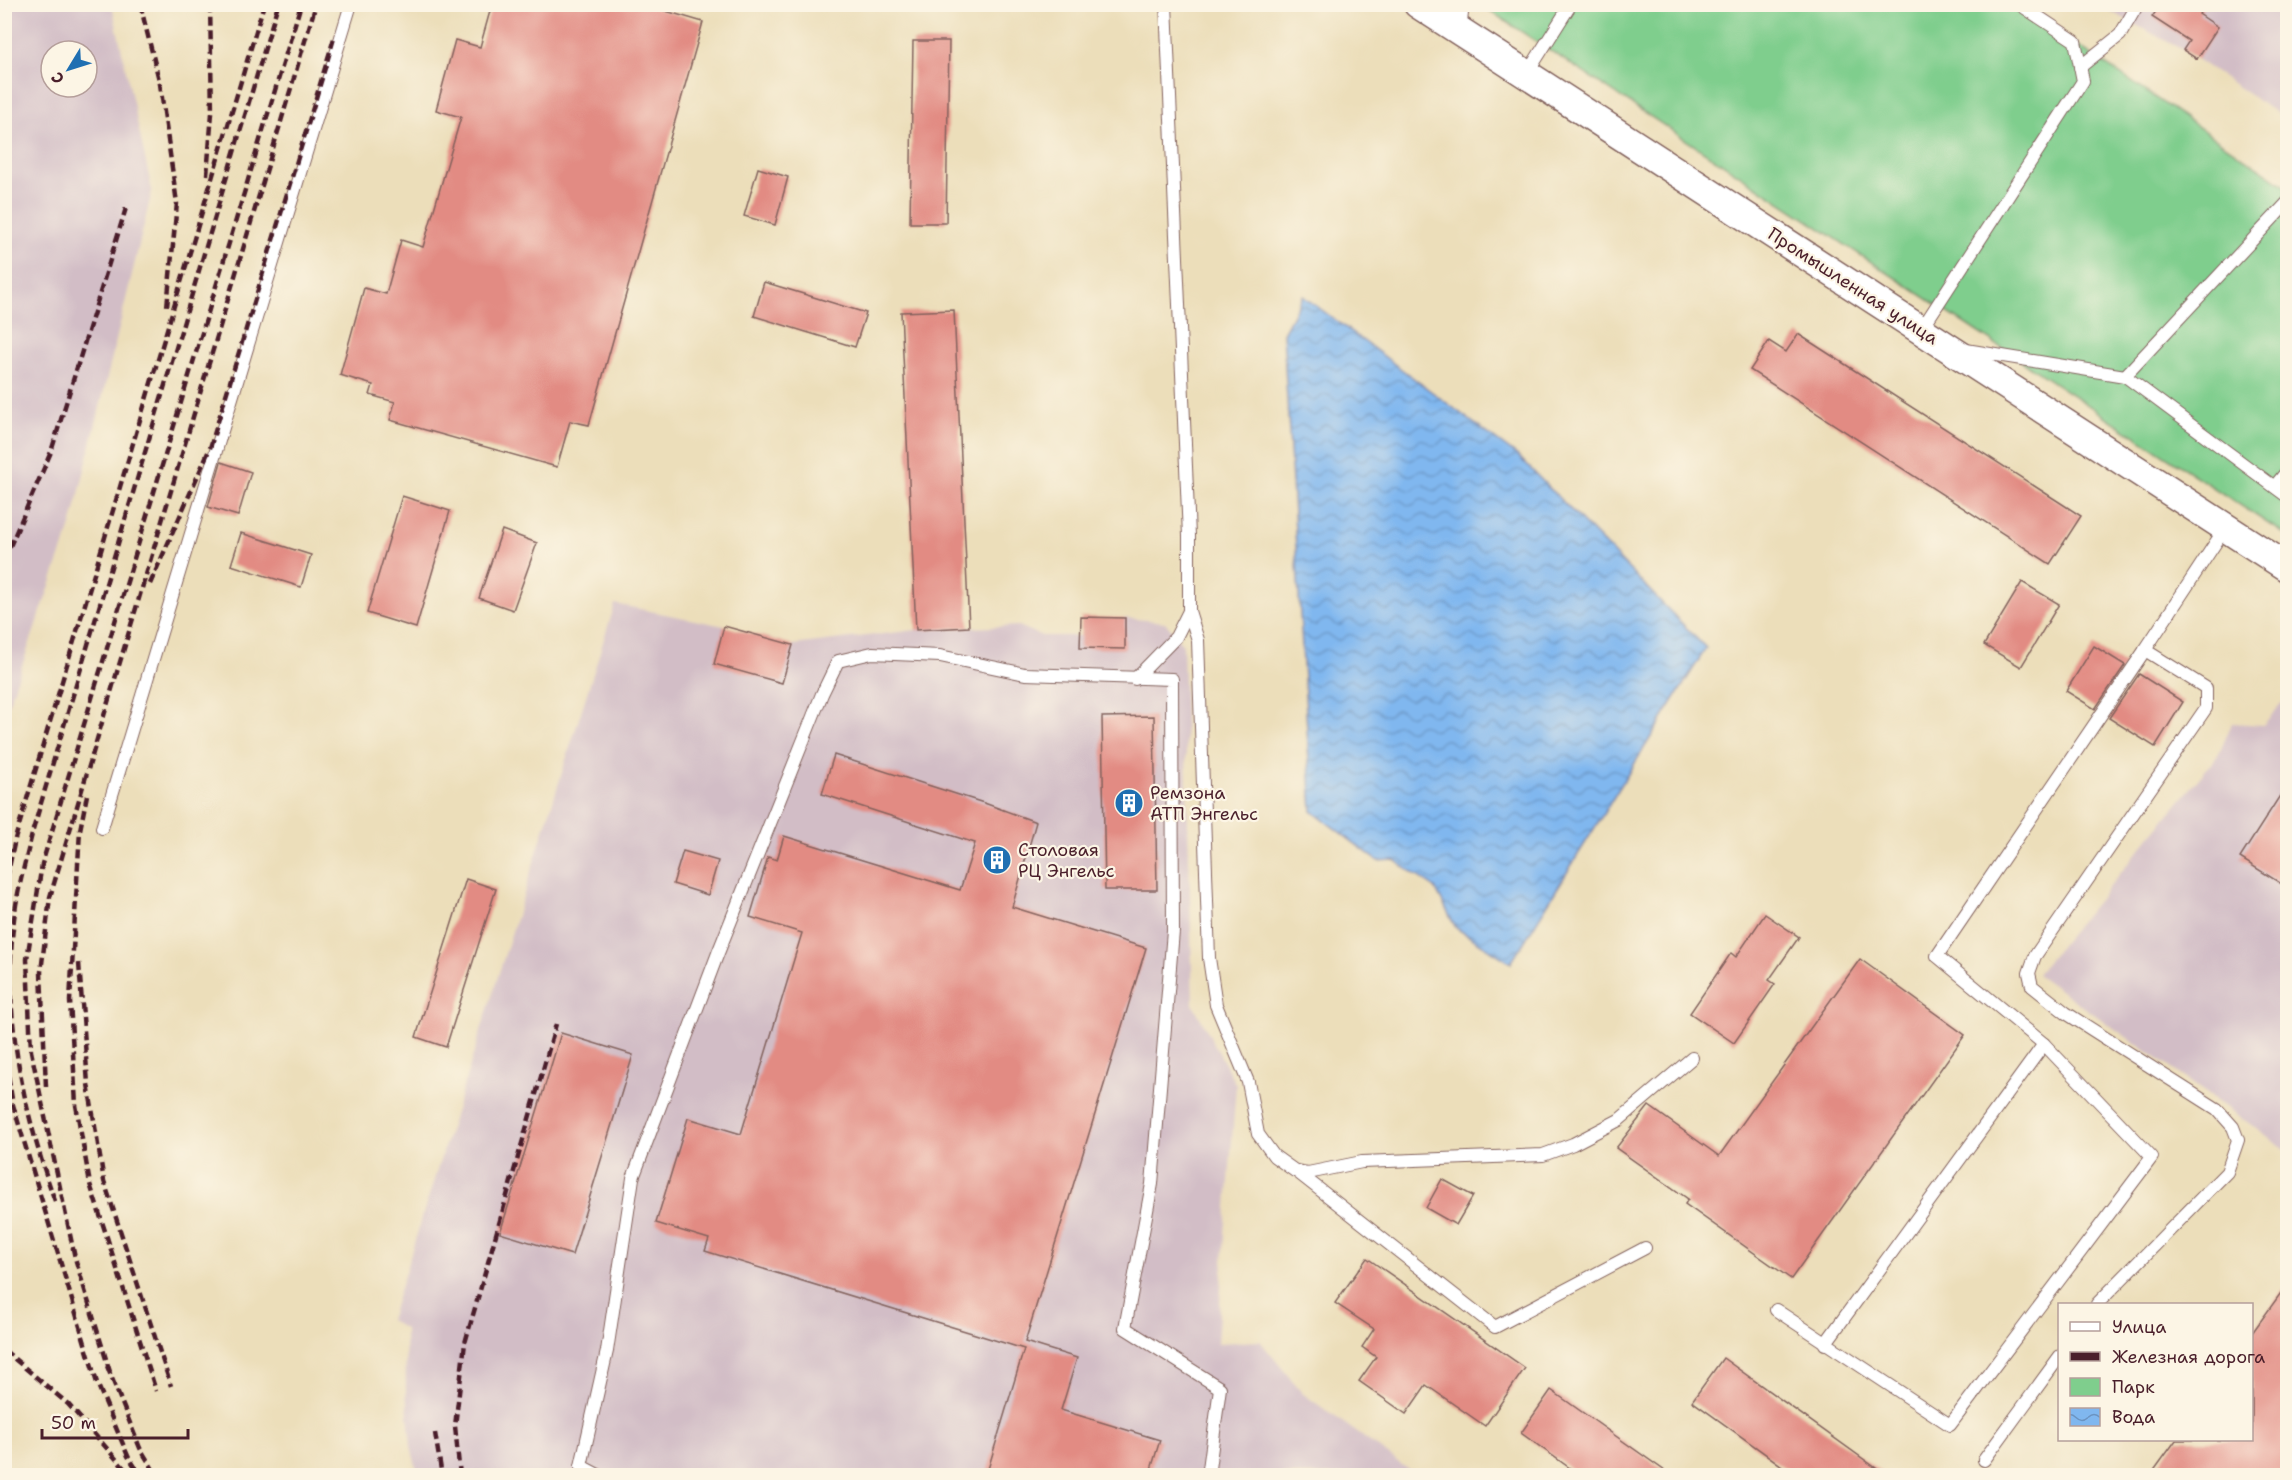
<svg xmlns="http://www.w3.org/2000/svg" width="2292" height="1480" font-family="'Shantell Sans',sans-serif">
<defs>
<pattern id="water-waves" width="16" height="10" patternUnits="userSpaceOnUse" patternTransform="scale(1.5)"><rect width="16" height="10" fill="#80b7ef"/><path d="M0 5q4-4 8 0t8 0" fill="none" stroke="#6b94c2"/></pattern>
</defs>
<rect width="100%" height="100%" fill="#fcf5e5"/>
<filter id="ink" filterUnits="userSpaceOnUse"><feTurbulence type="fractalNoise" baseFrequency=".0167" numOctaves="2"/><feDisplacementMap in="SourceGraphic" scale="12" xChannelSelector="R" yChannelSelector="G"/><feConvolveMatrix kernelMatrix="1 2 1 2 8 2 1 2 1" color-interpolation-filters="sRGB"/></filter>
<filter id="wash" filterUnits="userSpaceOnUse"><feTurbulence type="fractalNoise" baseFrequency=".008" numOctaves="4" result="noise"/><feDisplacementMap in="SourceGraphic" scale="24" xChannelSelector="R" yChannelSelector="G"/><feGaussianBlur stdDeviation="1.35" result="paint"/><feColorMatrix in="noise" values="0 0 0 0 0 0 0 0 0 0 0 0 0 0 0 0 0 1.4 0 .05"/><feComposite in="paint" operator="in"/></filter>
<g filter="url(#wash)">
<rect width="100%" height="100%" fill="#ecdeba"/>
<g fill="#d2bdc6" fill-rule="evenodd">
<path d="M5,4L112,5L152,191L72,523L5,714ZM51,51H87V87H51Z"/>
<polygon points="2099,5 2287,5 2287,120 2183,50"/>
<polygon points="615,604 724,626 793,645 916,630 1019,626 1042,636 1081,636 1125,648 1125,618 1165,622 1183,645 1193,1004 1236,1085 1217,1343 1260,1341 1302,1393 1416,1475 418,1475 411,1446 406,1392 405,1329 390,1320"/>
<polygon points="2287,698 2287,1150 2037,974 2219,754 2232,723 2263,725"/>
</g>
<polygon fill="#7fce8d" stroke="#64765c" stroke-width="1.5" points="1481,5 2018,5 2287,187 2287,536"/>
<polygon fill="url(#water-waves)" stroke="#656b8d" stroke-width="1.5" points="1303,296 1518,456 1706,648 1511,963 1456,928 1435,888 1394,860 1378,861 1312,811 1283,333"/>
<g id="blocks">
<g fill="#e28b83">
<polygon points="492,4 642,4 703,22 589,425 570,421 557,467 390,420 395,402 370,395 373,385 340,375 364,288 386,294 401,240 423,247 461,117 436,110 455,40 480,47"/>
<polygon points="2161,4 2205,4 2199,14 2218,27 2197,59 2183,50 2189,41 2152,17"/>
<polygon points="913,41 949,41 946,223 910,223"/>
<polygon points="758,168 788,177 775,225 744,216"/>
<polygon points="764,282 866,313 855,347 754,316"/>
<polygon points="954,310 969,627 916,630 901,312"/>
<polygon points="1798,334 2081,516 2050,564 1750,370 1769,341 1786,352"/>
<polygon points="221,462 251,472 238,516 208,507"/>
<polygon points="402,496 450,511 416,628 367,613"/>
<polygon points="502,530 537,543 513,610 479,598"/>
<polygon points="241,533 311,555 301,587 231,565"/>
<polygon points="2022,582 2059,604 2021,667 1984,645"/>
<polygon points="1081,617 1125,618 1125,649 1080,648"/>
<polygon points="724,626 793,645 782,683 714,664"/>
<polygon points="2094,646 2125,665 2095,709 2066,691"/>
<polygon points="2139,674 2183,702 2155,747 2109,718"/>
<polygon points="1154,716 1157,890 1105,890 1102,717"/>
<polygon points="834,755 987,804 1036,822 1012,907 1146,948 1025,1342 1077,1358 1061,1410 1160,1440 1149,1476 986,1476 1024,1349 705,1251 709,1239 656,1223 688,1118 741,1134 802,933 750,917 768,857 777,860 784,836 960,890 975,843 822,794"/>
<polygon points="2288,783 2288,888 2240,858"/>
<polygon points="683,851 718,861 708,895 673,884"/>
<polygon points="466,879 496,889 446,1047 416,1037"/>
<polygon points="1765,914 1799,937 1769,980 1775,984 1734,1043 1690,1013 1731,953 1736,957"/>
<polygon points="1860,959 1965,1035 1791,1279 1685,1204 1688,1199 1616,1148 1649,1106 1719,1156"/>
<polygon points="561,1033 633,1055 572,1255 500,1233"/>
<polygon points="1442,1179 1473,1196 1456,1225 1426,1208"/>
<polygon points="1367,1258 1525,1368 1485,1426 1426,1385 1406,1414 1359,1381 1376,1357 1362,1347 1374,1329 1335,1303"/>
<polygon points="2288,1283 2288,1476 2150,1476 2176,1440 2252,1440 2252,1333"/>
<polygon points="1723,1358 1887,1476 1796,1476 1692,1401"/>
<polygon points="1551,1390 1672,1476 1581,1476 1521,1433"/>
</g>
</g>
</g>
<g filter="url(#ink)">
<use href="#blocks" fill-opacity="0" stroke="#83625d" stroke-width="1.5"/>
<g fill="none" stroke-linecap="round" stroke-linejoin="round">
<g stroke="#83625d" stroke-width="14">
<g id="service">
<polyline points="1460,31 1463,4"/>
<polyline points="2080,67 2120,35 2138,4"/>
<polyline points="1526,75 1571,4"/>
<polyline points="1921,330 2083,81 2075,41 2019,4"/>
<polyline points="1966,350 2125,376 2288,497"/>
<polyline points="2125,376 2288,202"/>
<polyline points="2275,486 2288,470"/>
<polyline points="1189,611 1198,640 1209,958 1216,1005 1248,1082 1258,1134 1274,1156 1295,1171 1308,1173 1362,1162 1543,1155 1573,1144 1619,1120 1692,1058"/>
<polyline points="1135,679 1176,637 1189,611 1189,536 1166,4"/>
<polyline points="102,828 351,4"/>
<polyline points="1296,1171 1495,1327 1645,1248"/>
<polyline points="2097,1304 2227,1172 2238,1140 2233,1127 2217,1109 2066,1013 2032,986 2029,973 2035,956 2206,708 2206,688 2145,650 2226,527"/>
<polyline points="1776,1310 1950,1425 2152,1157 2044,1044 1937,956 2145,650"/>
<polyline points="1825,1344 2044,1044"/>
<polyline points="1984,1460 2060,1356"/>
<polyline points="600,1476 581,1466 607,1351 633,1178 718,953 822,694 838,661 872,653 940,656 1025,674 1172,679 1173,931 1152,1184 1125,1328 1220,1388 1208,1476"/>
</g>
</g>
<g stroke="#83625d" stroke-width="31">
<polyline id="tertiary" points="1418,4 2288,568"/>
</g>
<use href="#service" stroke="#fff" stroke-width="12"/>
<use href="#tertiary" stroke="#fff" stroke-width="28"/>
<g stroke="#4a1f2b" stroke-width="4.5" stroke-dasharray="9 4.5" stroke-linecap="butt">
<polyline points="140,4 160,84 177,203 167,307"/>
<polyline points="207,175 212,113 210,4"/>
<polyline points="4,560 51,452 126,208"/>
<polyline points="150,584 210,448 335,35"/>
<polyline points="87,795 80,830 70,1001 76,1105 90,1184 156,1391"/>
<polyline points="4,892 15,839 264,4"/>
<polyline points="79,963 88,1084 104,1181 171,1386"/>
<polyline points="4,1050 13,1105 97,1383 128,1456 141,1476"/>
<polyline points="46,1087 41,972 50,897 316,4"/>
<path d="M55,1201C22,1108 0,1005 16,905C20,880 27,855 33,830L278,4"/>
<polyline points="4,1350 68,1404 131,1476"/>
<polyline points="107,1366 140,1448 157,1476"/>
<polyline points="110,1372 75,1258 31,1051 27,959 42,864 301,4"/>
<polyline points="435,1433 442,1476"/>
<polyline points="460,1476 455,1426 465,1343 556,1024"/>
</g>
</g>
</g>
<defs>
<g id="building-disc" transform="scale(1.5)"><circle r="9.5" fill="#1f6fb2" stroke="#fcf5e5"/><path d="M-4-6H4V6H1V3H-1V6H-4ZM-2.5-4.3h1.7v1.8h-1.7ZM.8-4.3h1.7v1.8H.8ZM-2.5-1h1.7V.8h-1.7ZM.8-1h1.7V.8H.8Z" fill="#fff"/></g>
</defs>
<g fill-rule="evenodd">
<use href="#building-disc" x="1129" y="803"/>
<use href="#building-disc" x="997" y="860"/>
</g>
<g text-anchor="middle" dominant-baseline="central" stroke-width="4.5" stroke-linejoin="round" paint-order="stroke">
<g font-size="18" fill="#4a1f2b" stroke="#fcf5e5">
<text transform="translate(1853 286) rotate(33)">Промышленная улица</text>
</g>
<g font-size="18" fill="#4a1f2b" stroke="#fcf5e5" text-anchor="start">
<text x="1150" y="793">Ремзона<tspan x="1150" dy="21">АТП Энгельс</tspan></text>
<text x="1018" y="850">Столовая<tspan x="1018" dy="21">РЦ Энгельс</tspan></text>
</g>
</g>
<rect width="2292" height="1480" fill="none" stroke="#fcf5e5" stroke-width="24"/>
<rect x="2058" y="1303" width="195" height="138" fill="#fcf5e5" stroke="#b59f9b" stroke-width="1.5"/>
<rect x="2070" y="1322" width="30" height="9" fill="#ffffff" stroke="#b59f9b" stroke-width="1.5"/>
<text x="2112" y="1333" font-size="18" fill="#4a1f2b">Улица</text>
<rect x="2070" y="1352" width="30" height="9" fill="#4a1f2b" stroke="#b59f9b" stroke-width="1.5"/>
<text x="2112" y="1363" font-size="18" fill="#4a1f2b">Железная дорога</text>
<rect x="2070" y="1378" width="30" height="18" fill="#7fce8d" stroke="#b59f9b" stroke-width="1.5"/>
<text x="2112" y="1393" font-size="18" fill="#4a1f2b">Парк</text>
<rect x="2070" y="1408" width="30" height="18" fill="url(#water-waves)" stroke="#b59f9b" stroke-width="1.5"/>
<text x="2112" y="1423" font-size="18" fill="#4a1f2b">Вода</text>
<g transform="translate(69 69) rotate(232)"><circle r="28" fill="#fcf5e5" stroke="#b59f9b" stroke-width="1.5"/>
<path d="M0-4.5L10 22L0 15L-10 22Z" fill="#1f6fb2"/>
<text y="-9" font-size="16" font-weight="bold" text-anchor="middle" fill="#4a1f2b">С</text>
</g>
<path d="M42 1429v9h146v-9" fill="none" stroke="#4a1f2b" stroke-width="3"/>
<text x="51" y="1429" font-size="18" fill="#4a1f2b" stroke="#fcf5e5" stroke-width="4.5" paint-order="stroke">50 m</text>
</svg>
